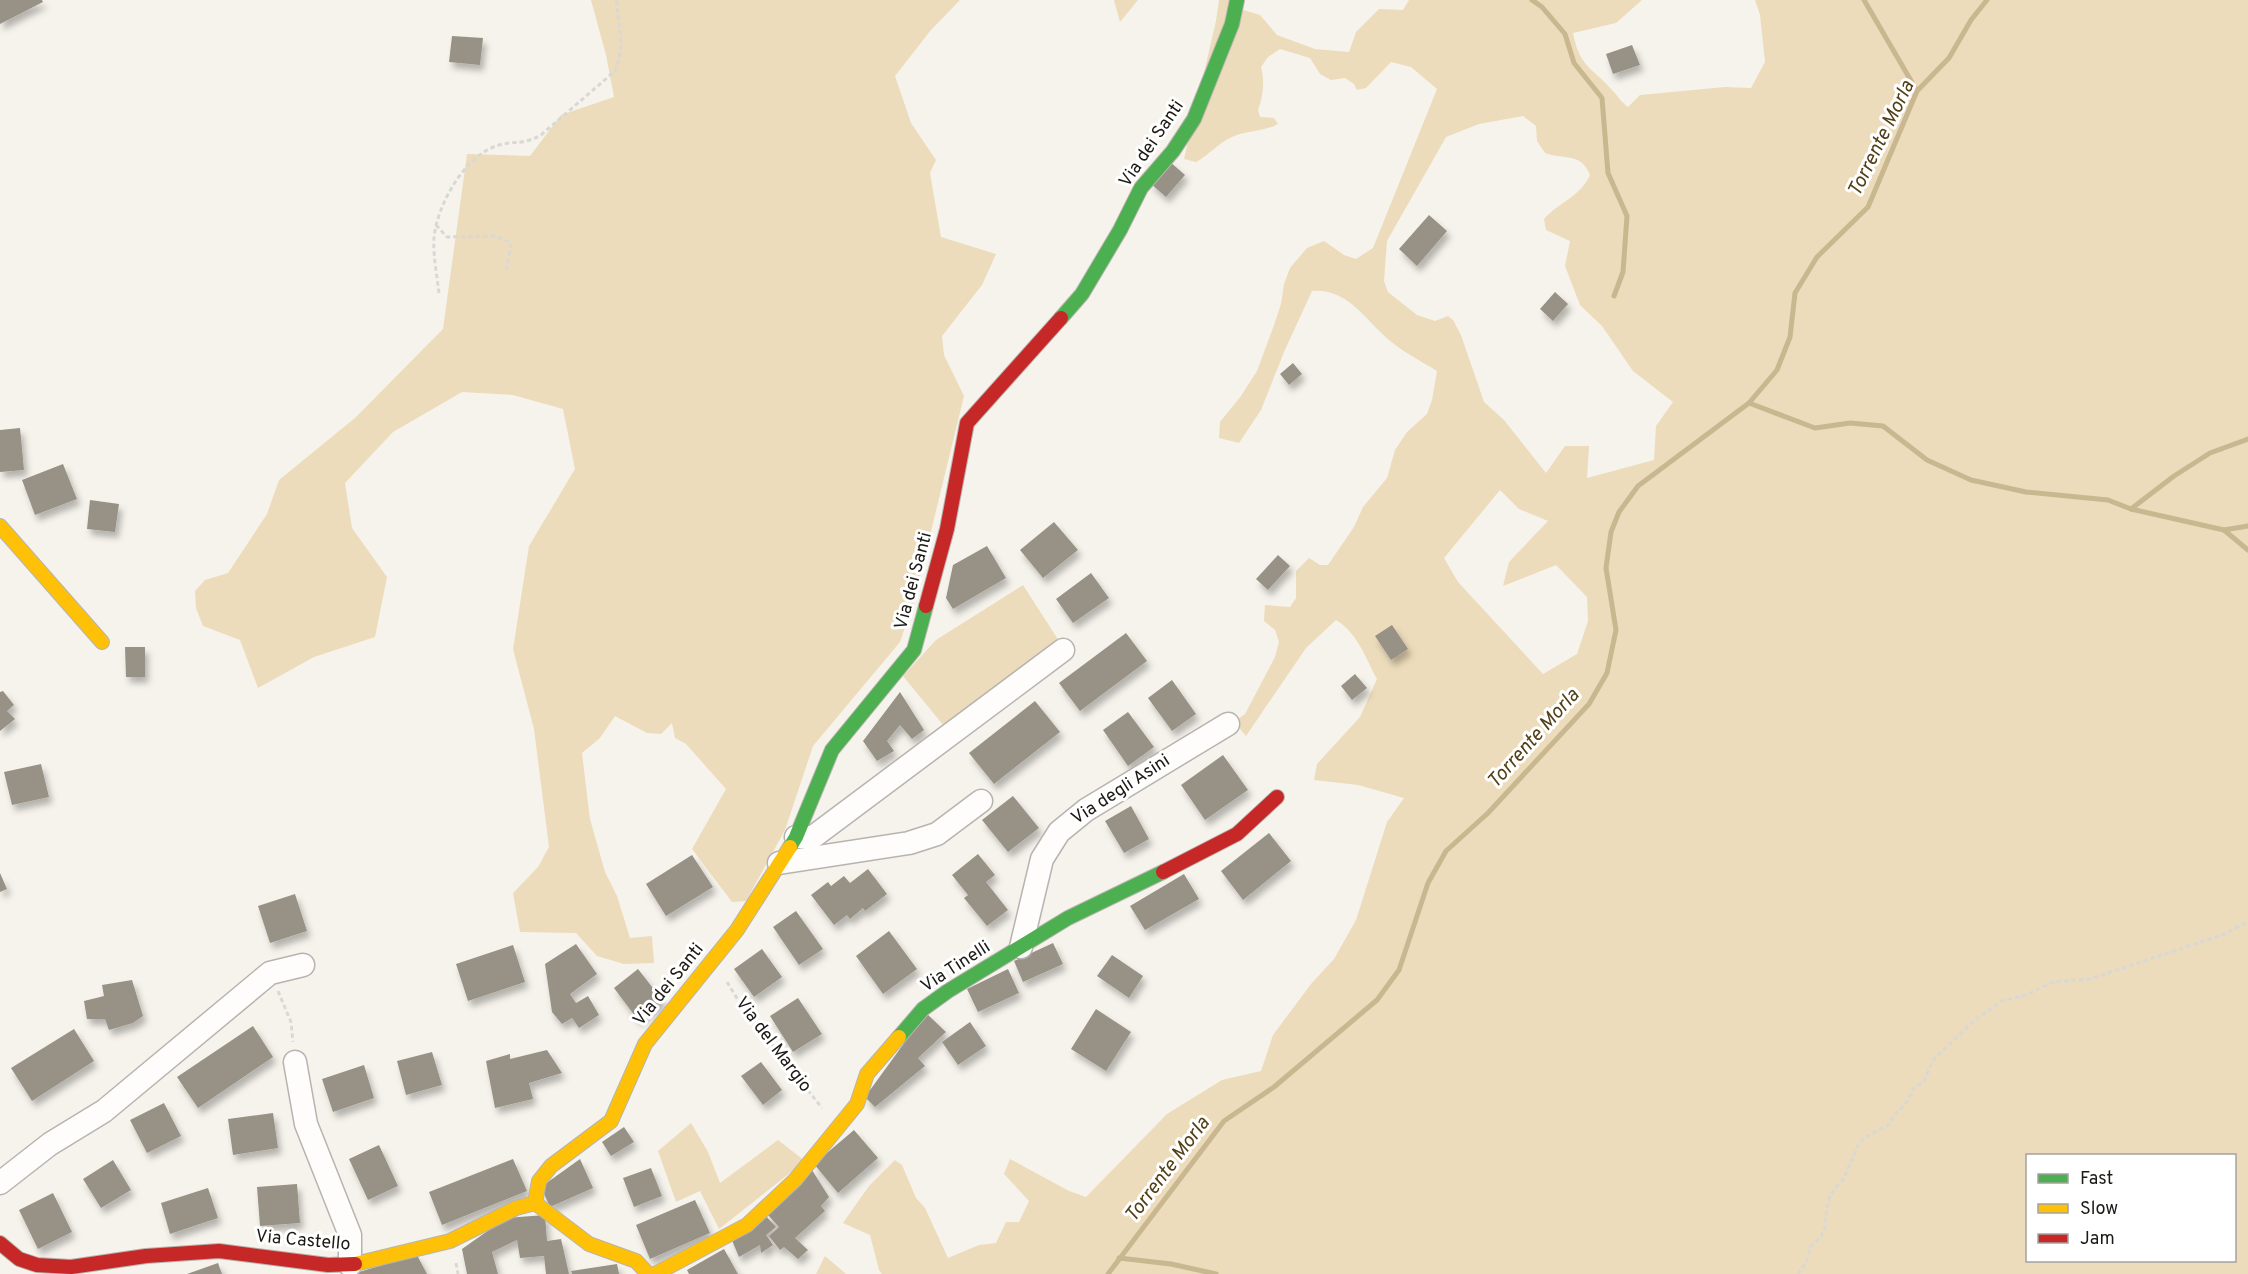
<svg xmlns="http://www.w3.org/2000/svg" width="2248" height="1274" font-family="Overpass,sans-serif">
<defs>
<filter id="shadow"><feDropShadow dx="3.5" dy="6" stdDeviation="3" flood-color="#0004"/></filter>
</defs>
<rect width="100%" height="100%" fill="#f6f3ec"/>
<g fill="#ecdcbb" fill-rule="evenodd">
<polygon points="591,0 960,0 931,30 895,76 911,123 936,160 930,173 941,237 996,254 982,285 942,336 944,355 964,396 914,601 900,642 813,746 785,830 746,901 732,902 692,849 726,789 686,744 675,738 672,723 661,734 647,733 615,716 600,738 582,753 590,819 605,872 617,896 630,938 652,936 654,963 624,964 597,956 576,933 520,932 513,893 538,867 549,847 534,729 513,649 529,546 575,469 563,409 513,395 462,392 393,432 345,483 352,528 387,577 375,637 314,657 258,688 240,640 203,626 196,608 195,591 205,580 228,573 267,514 279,480 355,418 443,329 467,154 530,156 561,115 614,97 606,55"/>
<polygon points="1114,0 1138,0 1120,22"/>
<path d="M1219,0H1230V6L1260,15L1277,35L1315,49L1349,52L1356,32L1379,9L1403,10L1409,0H1642L1616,23L1573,33C1580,68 1591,66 1612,90C1619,97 1619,100 1628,107L1640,95L1725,87L1751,88L1765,62L1760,15L1755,0H2248V1274H882L879,1270L870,1235L843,1223L869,1186L895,1160L902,1165L916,1198L925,1208L948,1258L979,1245L996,1243L1006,1222H1019L1029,1201L1004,1174L1010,1159L1069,1191L1086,1197L1167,1114L1222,1080L1261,1071L1273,1035L1311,984L1334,959L1356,920L1387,822L1404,798L1358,785L1314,780L1317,764L1360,717L1377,679C1366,659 1357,632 1336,620L1306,648L1246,736L1234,722L1245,714L1275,657L1279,642L1275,630L1264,621L1265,605L1290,607L1296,598V571L1309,558L1320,565H1328L1354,527L1363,507L1387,478L1395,450L1407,432L1427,414L1432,400L1437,371C1421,361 1403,352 1389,340C1365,320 1348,288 1312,291L1284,352L1261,410L1239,443L1219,438L1220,422L1241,396L1257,371L1274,325L1281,304L1284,284L1290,268L1307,248L1324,241L1344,255L1356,259L1373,248L1437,89L1411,67L1391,62L1366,88L1357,90L1354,84L1345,78L1331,80L1320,74L1310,58L1280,49L1268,57L1261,67C1265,82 1263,96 1258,110L1260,117L1274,118L1278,124C1263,132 1247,130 1232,137C1218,143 1209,155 1196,162L1184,159L1216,21ZM1523,116L1536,126L1537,141L1545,153C1564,160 1581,152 1590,175C1581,196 1558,203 1544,219L1546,230L1570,241L1565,266L1580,305L1602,326L1633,371L1673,402L1656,426L1654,460L1587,478L1589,446H1565L1546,473L1504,420L1484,402L1461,335L1453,320L1448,316L1435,321L1417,315L1388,292L1384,281L1387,241L1446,137L1479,124ZM1500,490L1519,509L1548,521L1509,562L1503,586L1556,565L1587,597L1588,621L1577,654L1543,674L1458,582L1444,558ZM2028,1156H2234V1260H2028Z"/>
<polygon points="1023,585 1059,641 944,726 903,676 936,640"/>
<polygon points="691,1123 708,1152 720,1183 778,1140 805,1161 719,1229 700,1191 676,1202 658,1151"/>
<polygon points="825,1256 846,1274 816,1274"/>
</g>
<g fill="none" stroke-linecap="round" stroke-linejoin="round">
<g stroke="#c9b790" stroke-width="5">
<polyline points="1532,0 1542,7 1565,34 1574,63 1602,98 1608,173 1627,216 1623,272 1614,296"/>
<polyline points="1864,0 1917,91"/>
<polyline points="1749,403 1815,428 1850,423 1883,426 1927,460 1971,480 2026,492 2108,500 2131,509 2224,530 2248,526"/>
<polyline points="2131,509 2174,476 2210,453 2248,439"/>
<polyline points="2224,530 2248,550"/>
<polyline points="1119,1258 1171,1264 1216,1274"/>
<polyline points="1108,1274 1224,1121 1274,1087 1377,1000 1399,970 1428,883 1446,851 1488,813 1589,704 1607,673 1616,630 1606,568 1611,532 1619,512 1638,486 1749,403 1777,370 1790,337 1795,293 1817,257 1868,207 1917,91 1949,58 1971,20 1987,0"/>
</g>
</g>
<g fill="#979285" filter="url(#shadow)">
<polygon points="0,0 42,0 43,2 0,24"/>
<polygon points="452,36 483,38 480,65 449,62"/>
<polygon points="1632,45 1640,65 1613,74 1606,54"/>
<polygon points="1169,161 1185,175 1166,197 1150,183"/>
<polygon points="1429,215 1447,231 1417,266 1399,249"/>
<polygon points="1555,292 1568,304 1553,321 1540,309"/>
<polygon points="1293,363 1302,374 1289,385 1280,374"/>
<polygon points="20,428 24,470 0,472 0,430"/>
<polygon points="63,464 77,499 35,515 22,480"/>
<polygon points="90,500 119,504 115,532 87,529"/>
<polygon points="1054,522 1078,550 1043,578 1020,550"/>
<polygon points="987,546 1006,578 953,609 946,598 953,565"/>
<polygon points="1278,555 1290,566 1268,590 1256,579"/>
<polygon points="1091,573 1109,598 1073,623 1056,599"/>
<polygon points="1392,625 1408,649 1391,660 1375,636"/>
<polygon points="1126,633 1147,661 1080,711 1059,683"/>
<polygon points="125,647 145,647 145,677 126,677"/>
<polygon points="1355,674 1367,688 1352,700 1341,686"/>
<polygon points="1172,680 1196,714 1172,731 1148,698"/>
<polygon points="3,691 14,705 7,711 15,719 0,731 0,692"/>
<polygon points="900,692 924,730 912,739 900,725 887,741 894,751 877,761 863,741"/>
<polygon points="1035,701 1060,732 994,784 969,753"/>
<polygon points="1128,712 1154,747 1128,766 1103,730"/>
<polygon points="1223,755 1248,790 1205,820 1181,785"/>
<polygon points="41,764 49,797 12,805 4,772"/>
<polygon points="1013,796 1039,828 1008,852 982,820"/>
<polygon points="1131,806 1149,839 1124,853 1105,821"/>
<polygon points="1269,833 1291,861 1243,900 1221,871"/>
<polygon points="978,854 995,875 986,882 1008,910 987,926 964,898 968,895 952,875"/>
<polygon points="692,855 713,887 666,916 646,884"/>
<polygon points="868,869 887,894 865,911 863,908 850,919 847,915 834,925 811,895 828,882 831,886 844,876 850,883"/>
<polygon points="0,873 7,889 0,892"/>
<polygon points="1184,874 1199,899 1145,930 1130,906"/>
<polygon points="295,894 307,931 270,943 258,906"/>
<polygon points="796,911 823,949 799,965 773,927"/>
<polygon points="889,931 917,969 883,994 856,956"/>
<polygon points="1053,943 1063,964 1023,982 1014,961"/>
<polygon points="576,944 597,974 570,994 576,1003 588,996 599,1015 579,1028 572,1018 562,1024 552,1012 545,964"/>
<polygon points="513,945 525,982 468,1001 456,964"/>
<polygon points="762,949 782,977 754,997 734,969"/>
<polygon points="1112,955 1143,976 1129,998 1097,976"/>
<polygon points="638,969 663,1001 638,1020 614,988"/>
<polygon points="1008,969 1019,993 978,1012 967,989"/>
<polygon points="132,980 143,1016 133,1023 109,1030 105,1019 87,1019 84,1001 104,996 102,985"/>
<polygon points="798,998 822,1034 793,1052 770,1016"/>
<polygon points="1096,1009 1131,1032 1106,1071 1071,1049"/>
<polygon points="926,1013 946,1032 918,1058 925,1066 875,1107 865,1097"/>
<polygon points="970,1022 986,1046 958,1065 942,1042"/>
<polygon points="253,1026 273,1057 198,1108 177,1077"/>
<polygon points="74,1029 94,1061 32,1101 11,1068"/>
<polygon points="547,1050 562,1073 529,1083 533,1099 495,1108 486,1061 510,1054 510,1059"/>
<polygon points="432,1052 442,1085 406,1095 397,1061"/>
<polygon points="761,1062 782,1090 763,1105 741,1076"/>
<polygon points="364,1065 374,1098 333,1112 322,1079"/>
<polygon points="164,1103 181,1136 147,1153 130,1120"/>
<polygon points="273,1113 278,1148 233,1155 228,1119"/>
<polygon points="624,1127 634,1142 611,1156 602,1142"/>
<polygon points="854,1130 878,1158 838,1193 814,1164"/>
<polygon points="379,1145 398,1186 368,1200 349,1159"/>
<polygon points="513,1159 527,1191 442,1225 429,1192"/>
<polygon points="580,1159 593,1188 550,1207 541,1187"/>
<polygon points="113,1160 131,1190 101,1208 83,1179"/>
<polygon points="651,1168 662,1196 634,1207 623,1178"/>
<polygon points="812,1170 829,1197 821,1206 825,1211 795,1238 808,1250 798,1259 784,1247 780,1250 769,1236 779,1227 767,1214"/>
<polygon points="297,1184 300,1223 260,1226 257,1187"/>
<polygon points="208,1188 218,1218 170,1234 161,1203"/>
<polygon points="53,1193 72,1232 38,1249 19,1210"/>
<polygon points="695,1200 710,1233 650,1259 636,1225"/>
<polygon points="545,1215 547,1241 561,1239 569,1274 546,1274 544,1256 520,1258 517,1240 492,1252 498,1274 467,1274 462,1249 506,1218"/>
<polygon points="765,1215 776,1227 766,1235 773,1245 761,1253 760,1245 739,1257 731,1238"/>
<polygon points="724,1249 738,1274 689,1274 687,1270"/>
<polygon points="417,1255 427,1274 352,1274"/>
<polygon points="218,1263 222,1274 187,1274"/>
<polygon points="617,1264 619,1274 572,1274 571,1271"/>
</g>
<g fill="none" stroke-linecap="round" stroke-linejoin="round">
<g stroke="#b7b4b0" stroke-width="25">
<g id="street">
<polyline points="796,837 813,837 1063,650"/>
<polyline points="779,863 909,843 937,834 981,801"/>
<polyline points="1021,947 1042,859 1059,832 1086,810 1228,724"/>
<polyline points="295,1062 306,1124 350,1235 350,1265"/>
<polyline points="0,1183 50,1144 104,1111 270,973 303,965"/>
</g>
</g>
<g stroke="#b7b4b0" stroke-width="16">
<g id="fast">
<polyline points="1061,318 1082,294 1120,230 1141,188 1173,151 1194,119 1232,24 1237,0"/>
<polyline points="790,847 796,837 832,750 914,650 926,606"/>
<polyline points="899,1037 923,1009 948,991 1068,918 1163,872"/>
</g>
</g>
<g stroke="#b7b4b0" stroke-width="16">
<g id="slow">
<polyline points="0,526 102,642"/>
<polyline points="535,1203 539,1181 551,1166 611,1121 645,1044 737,930 790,847"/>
<polyline points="355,1264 450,1241 516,1208 535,1203 589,1244 636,1261 648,1274"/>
<polyline points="655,1274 747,1225 795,1180 857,1104 867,1074 899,1037"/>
</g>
</g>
<g stroke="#b7b4b0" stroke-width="16">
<g id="jam">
<polyline points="926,606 947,529 967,423 1061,318"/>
<polyline points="1163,872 1237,834 1277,797"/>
<polyline points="0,1243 19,1259 37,1265 71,1267 146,1256 219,1251 328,1265 355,1264"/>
</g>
</g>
<g stroke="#d8d8d6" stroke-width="3" stroke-dasharray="4.5 3" stroke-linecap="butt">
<polyline points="436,225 447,237 496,236 511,243 506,273"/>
<path d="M439,293C437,276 433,256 434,238C437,205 464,157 496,146C513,140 521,146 541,135L615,71C625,48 619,25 616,0"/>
<polyline points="727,982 743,1008 822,1108"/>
<polyline points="278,991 291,1022 293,1042"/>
<polyline points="456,1263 458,1274"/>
<polyline points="1798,1274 1806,1263 1811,1246 1821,1237 1825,1227 1828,1201 1834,1189 1843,1180 1859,1143 1867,1136 1887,1126 1897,1112 1905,1105 1914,1088 1924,1081 1933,1060 1976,1019 2002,1001 2026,995 2053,982 2090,979 2222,935 2248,922"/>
</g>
<use href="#street" stroke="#fefdfc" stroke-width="22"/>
<use href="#fast" stroke="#4caf50" stroke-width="14"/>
<use href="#slow" stroke="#ffc107" stroke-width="14"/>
<use href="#jam" stroke="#c62828" stroke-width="14"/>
</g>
<g text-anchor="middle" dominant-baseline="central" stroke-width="6" stroke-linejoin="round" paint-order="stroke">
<g font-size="18" fill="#1b1915" stroke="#fff">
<text transform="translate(1152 144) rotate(-56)">Via dei Santi</text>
<text transform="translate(914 581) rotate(-75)">Via dei Santi</text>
<text transform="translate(1121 790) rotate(-33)">Via degli Asini</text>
<text transform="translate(956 967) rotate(-33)">Via Tinelli</text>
<text transform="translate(669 985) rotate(-51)">Via dei Santi</text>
<text transform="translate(773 1045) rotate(53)">Via del Margio</text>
<text transform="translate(303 1241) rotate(5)">Via Castello</text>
</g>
<g font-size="20" font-style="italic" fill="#524016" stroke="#fff">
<text transform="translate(1882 139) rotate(-64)">Torrente Morla</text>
<text transform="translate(1534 739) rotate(-48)">Torrente Morla</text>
<text transform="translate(1168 1170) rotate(-53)">Torrente Morla</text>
</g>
</g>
<rect x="2026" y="1154" width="210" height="108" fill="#ffffff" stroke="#a4a3a1" stroke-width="1.5"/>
<rect x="2038" y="1174" width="30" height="9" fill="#4caf50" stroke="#a4a3a1" stroke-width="1.5"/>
<text x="2080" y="1184" font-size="18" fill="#1b1915">Fast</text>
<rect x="2038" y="1204" width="30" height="9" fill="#ffc107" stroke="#a4a3a1" stroke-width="1.5"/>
<text x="2080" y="1214" font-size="18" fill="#1b1915">Slow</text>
<rect x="2038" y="1234" width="30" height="9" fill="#c62828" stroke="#a4a3a1" stroke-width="1.5"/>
<text x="2080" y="1244" font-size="18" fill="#1b1915">Jam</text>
</svg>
